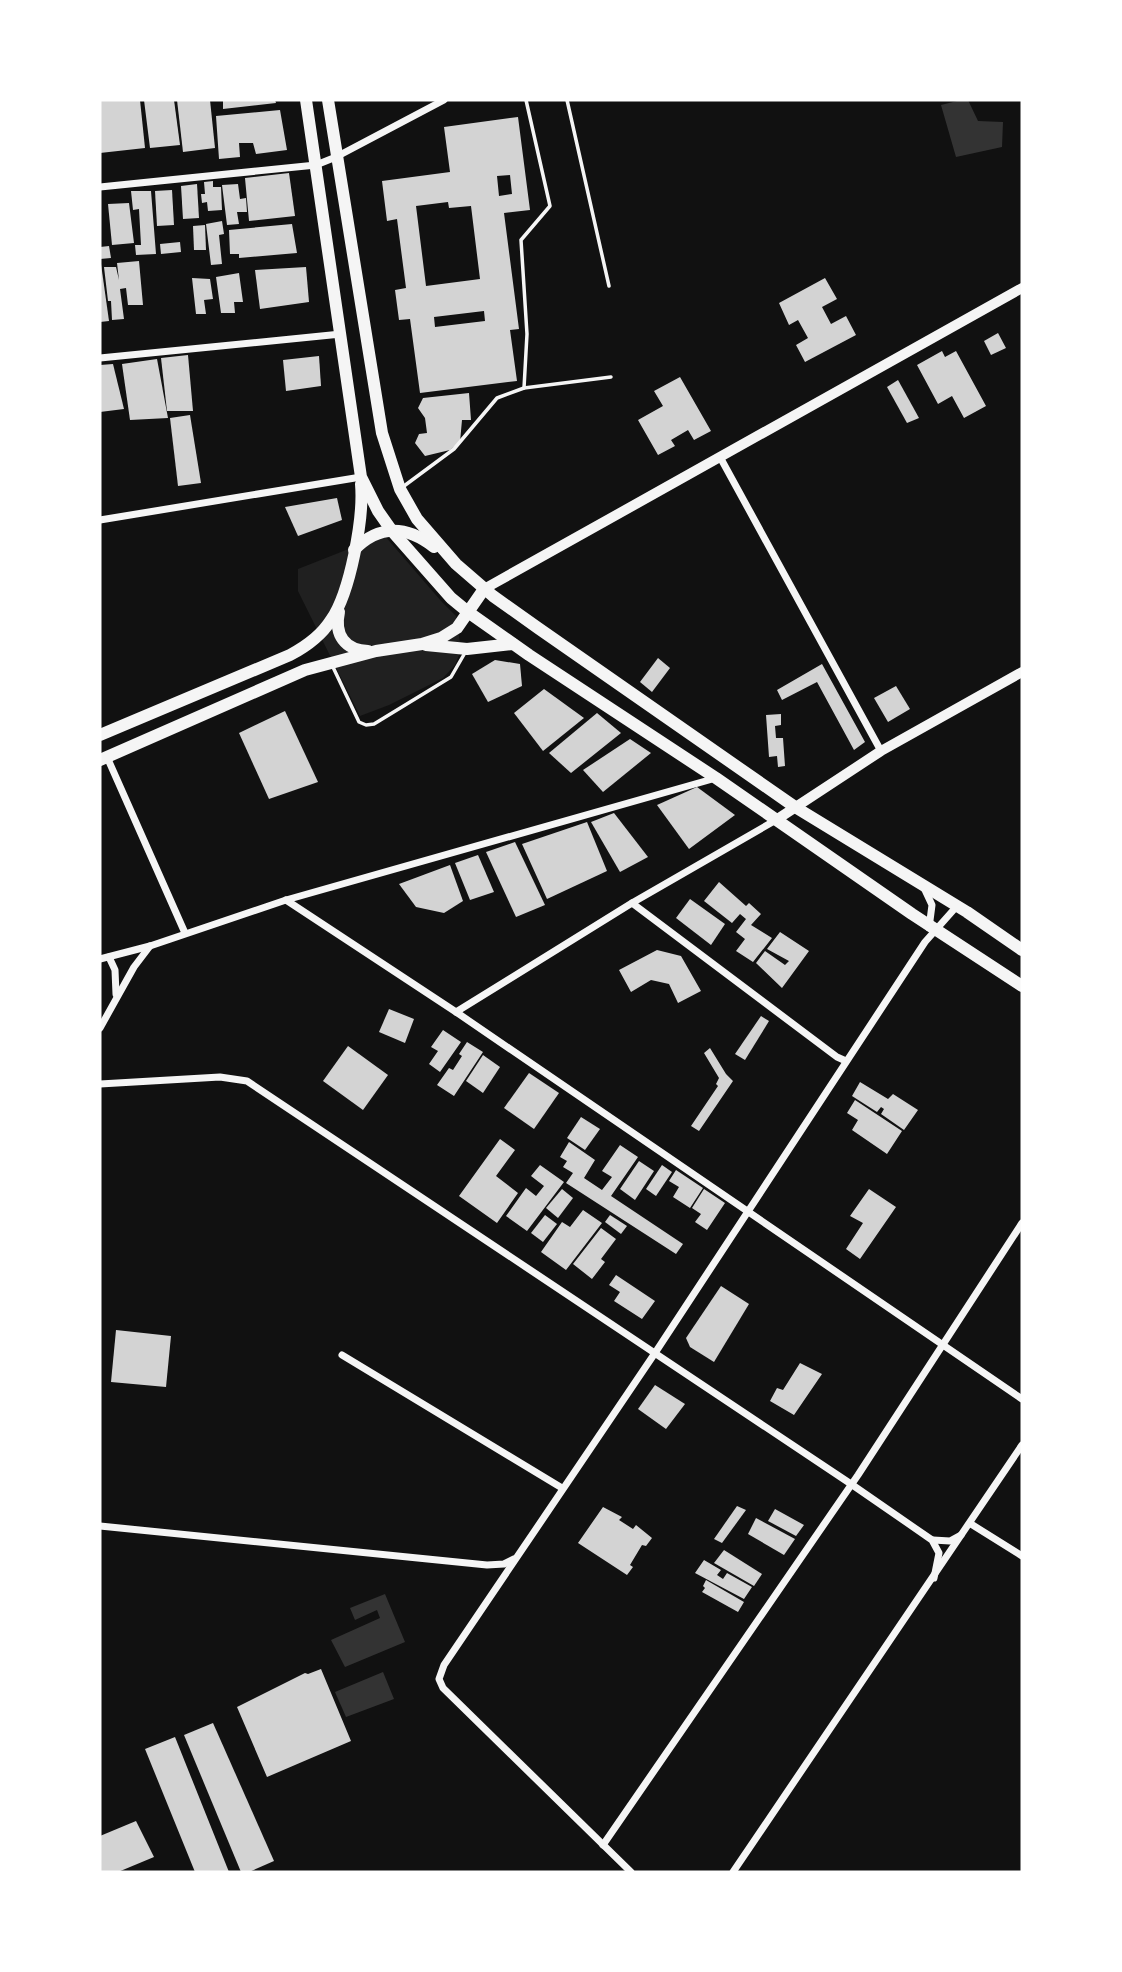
<svg xmlns="http://www.w3.org/2000/svg" width="1122" height="1972" font-family="Arial,sans-serif">
<rect width="100%" height="100%" fill="#111"/>
<polygon fill="#202020" points="384,535 441,601 456,616 461,650 455,665 443,678 389,705 360,716 298,591 298,569"/>
<g fill="#333">
<polygon points="961,100 968,100 978,121 1003,122 1002,147 956,157 941,105"/>
<polygon points="385,1594 405,1642 345,1667 331,1640 380,1618 377,1610 355,1620 350,1608"/>
<polygon points="383,1672 394,1699 346,1717 335,1692"/>
</g>
<g fill="#d3d3d3" fill-rule="evenodd">
<polygon points="100,100 140,100 145,148 100,153"/>
<polygon points="144,100 174,100 180,145 150,148"/>
<polygon points="177,100 210,100 215,148 183,152"/>
<polygon points="223,100 275,100 276,103 223,109"/>
<polygon points="280,110 287,150 256,154 253,143 239,143 240,157 219,159 216,116"/>
<path d="M518,117L530,210L504,213L519,329L510,330L517,381L420,393L410,319L399,320L395,290L406,288L397,219L387,221L382,181L450,172L444,127ZM510,175L512,194L499,196L497,176ZM448,202L449,208L471,206L480,279L426,286L416,206ZM484,311L485,321L435,327L434,317Z"/>
<polygon points="289,173 295,216 249,221 245,178"/>
<polygon points="213,181 213,187 221,187 222,210 208,211 207,202 202,203 201,194 205,194 204,182"/>
<polygon points="197,184 199,218 183,219 181,186"/>
<polygon points="238,184 240,199 246,198 247,212 237,212 239,224 227,225 222,185"/>
<polygon points="172,190 174,225 157,226 155,191"/>
<polygon points="131,191 151,191 156,254 136,255 135,245 141,245 139,209 133,210"/>
<polygon points="129,203 134,243 112,245 108,204"/>
<polygon points="222,221 224,234 219,235 222,264 211,265 206,224"/>
<polygon points="292,224 297,253 239,258 239,254 230,254 229,230"/>
<polygon points="205,225 206,250 194,250 193,226"/>
<polygon points="180,242 181,252 161,254 160,244"/>
<polygon points="109,246 111,258 100,259 100,247"/>
<polygon points="139,261 143,305 128,305 126,288 120,289 124,319 112,320 111,301 108,301 104,267 116,267 119,280 117,263"/>
<polygon points="100,264 101,264 109,321 100,322"/>
<polygon points="306,267 309,302 260,309 255,270"/>
<polygon points="239,273 243,302 234,302 235,313 221,313 216,277"/>
<polygon points="192,278 210,279 213,299 204,300 206,314 196,314"/>
<polygon points="825,278 837,299 822,307 831,324 846,316 856,335 805,362 796,345 808,338 798,320 789,325 779,303"/>
<polygon points="998,333 1006,348 991,355 984,341"/>
<polygon points="942,351 945,357 956,351 986,406 964,418 952,396 938,404 917,365"/>
<polygon points="188,355 193,411 167,411 161,358"/>
<polygon points="319,356 321,386 286,391 283,360"/>
<polygon points="157,359 168,418 130,420 122,364"/>
<polygon points="113,364 124,409 100,412 100,365"/>
<polygon points="680,377 711,431 694,440 688,430 671,440 675,446 658,455 638,420 663,406 654,391"/>
<polygon points="898,380 919,418 907,423 887,387"/>
<polygon points="469,393 471,420 462,420 460,442 450,450 425,456 415,443 419,434 427,433 425,418 418,408 423,398"/>
<polygon points="190,415 201,483 178,486 170,418"/>
<polygon points="337,498 342,520 298,536 285,507"/>
<polygon points="658,658 670,668 652,692 640,682"/>
<polygon points="495,660 520,664 522,686 488,702 472,674"/>
<polygon points="822,664 865,742 854,750 817,682 782,700 777,690"/>
<polygon points="896,686 910,709 888,722 874,698"/>
<polygon points="544,689 584,718 543,751 514,713"/>
<polygon points="285,711 318,782 269,799 239,733"/>
<polygon points="597,713 621,733 571,773 549,753"/>
<polygon points="781,714 781,725 775,726 776,738 783,738 785,766 778,767 777,756 769,757 766,715"/>
<polygon points="630,739 651,753 603,792 583,770"/>
<polygon points="697,787 735,815 689,849 657,805"/>
<polygon points="614,813 648,857 620,872 591,822"/>
<polygon points="587,822 607,871 547,899 522,844"/>
<polygon points="515,842 545,905 516,917 486,852"/>
<polygon points="478,855 494,892 470,900 455,863"/>
<polygon points="450,865 463,901 444,913 416,907 399,884"/>
<polygon points="719,882 746,906 749,903 761,914 751,925 772,938 753,962 736,951 745,939 736,932 746,919 740,914 732,923 704,901"/>
<polygon points="690,899 725,924 711,945 676,918"/>
<polygon points="780,932 809,951 782,988 756,963 765,951 785,965 789,961 767,949"/>
<polygon points="657,950 681,956 701,991 678,1003 669,984 651,980 631,992 619,970"/>
<polygon points="389,1009 414,1019 405,1043 379,1032"/>
<polygon points="761,1016 769,1021 745,1060 735,1054"/>
<polygon points="443,1030 461,1042 440,1072 429,1064 438,1051 431,1047"/>
<polygon points="467,1042 483,1052 454,1096 437,1085 449,1068 453,1070 462,1056 459,1054"/>
<polygon points="348,1046 388,1075 363,1110 323,1081"/>
<polygon points="710,1048 726,1074 733,1081 699,1131 691,1126 718,1086 716,1084 719,1078 704,1053"/>
<polygon points="483,1055 500,1067 483,1093 466,1081"/>
<polygon points="529,1073 559,1093 534,1129 504,1108"/>
<polygon points="860,1082 888,1099 893,1094 918,1110 904,1130 881,1114 884,1109 881,1107 877,1112 852,1096"/>
<polygon points="855,1100 902,1131 887,1154 852,1130 858,1120 847,1113"/>
<polygon points="581,1117 600,1129 585,1150 567,1138"/>
<polygon points="500,1139 515,1150 496,1176 518,1193 497,1223 459,1196"/>
<polygon points="569,1142 595,1160 584,1178 602,1190 612,1177 602,1171 620,1145 638,1157 611,1196 683,1244 676,1254 566,1183 573,1173 563,1167 567,1161 560,1157"/>
<polygon points="639,1161 654,1171 635,1200 620,1189"/>
<polygon points="540,1165 564,1182 527,1231 506,1216 526,1188 536,1196 544,1186 531,1176"/>
<polygon points="662,1165 672,1172 656,1196 646,1189"/>
<polygon points="676,1170 703,1188 690,1208 673,1197 679,1187 669,1181"/>
<polygon points="562,1189 573,1198 558,1218 546,1208"/>
<polygon points="704,1189 725,1203 707,1230 695,1222 701,1214 692,1208"/>
<polygon points="869,1189 896,1207 860,1259 846,1249 863,1223 850,1216"/>
<polygon points="583,1210 602,1223 566,1270 541,1252 562,1222 570,1227"/>
<polygon points="545,1215 557,1224 543,1242 531,1233"/>
<polygon points="610,1215 627,1226 621,1234 605,1222"/>
<polygon points="601,1228 616,1239 601,1259 605,1262 592,1279 573,1264"/>
<polygon points="616,1275 655,1301 642,1319 614,1301 620,1292 609,1285"/>
<polygon points="721,1286 749,1304 714,1362 690,1347 686,1338"/>
<polygon points="116,1330 171,1336 166,1387 111,1382"/>
<polygon points="800,1363 822,1374 794,1415 770,1401 777,1388 783,1390"/>
<polygon points="655,1385 685,1404 666,1429 638,1409"/>
<polygon points="737,1506 746,1510 722,1543 714,1539"/>
<polygon points="603,1507 622,1517 619,1520 633,1529 636,1525 652,1538 646,1546 642,1545 630,1565 633,1567 627,1575 578,1543"/>
<polygon points="775,1509 804,1525 796,1536 768,1521"/>
<polygon points="756,1518 795,1539 784,1555 748,1534"/>
<polygon points="724,1550 762,1574 754,1586 714,1563"/>
<polygon points="704,1560 721,1570 717,1575 723,1579 727,1573 752,1587 744,1599 695,1573"/>
<polygon points="706,1580 744,1602 738,1612 702,1592 705,1588 703,1586"/>
<polygon points="321,1669 351,1741 267,1777 237,1707 305,1673 308,1674"/>
<polygon points="213,1723 274,1861 249,1872 241,1872 184,1735"/>
<polygon points="175,1737 229,1872 195,1872 145,1749"/>
<polygon points="136,1821 154,1857 118,1872 100,1872 100,1836"/>
</g>
<g fill="none" stroke-linecap="round" stroke-linejoin="round">
<g stroke="#f5f5f5" stroke-width="3.5">
<polyline points="567,100 609,286"/>
<polyline points="524,388 611,377"/>
<polyline points="404,486 454,449 497,398 524,388 527,334 521,240 550,206 526,100"/>
<polyline points="332,665 359,722 366,725 374,724 451,677 466,651"/>
</g>
<g stroke="#f5f5f5" stroke-width="7">
<polyline points="100,187 316,165 336,157 444,100"/>
<polyline points="100,358 341,334"/>
<polyline points="720,457 881,751"/>
<polyline points="100,520 361,477"/>
<polyline points="107,757 185,933"/>
<polyline points="925,890 932,905 929,928"/>
<polyline points="286,900 456,1012 1022,1399"/>
<polyline points="632,903 837,1057 846,1061"/>
<polyline points="109,957 115,970 116,994"/>
<polyline points="100,959 150,946 286,900 716,778"/>
<polyline points="456,1012 632,903 776,820"/>
<polyline points="100,1028 134,967 150,946"/>
<polyline points="100,1084 220,1077 247,1081 851,1484 932,1540 939,1553 934,1578"/>
<polyline points="342,1355 562,1488"/>
<polyline points="971,1524 1022,1556"/>
<polyline points="100,1526 487,1565 504,1564 514,1559"/>
<polyline points="933,1540 950,1541 961,1535"/>
<polyline points="603,1845 858,1475 1022,1223"/>
<polyline points="631,1872 443,1688 439,1679 444,1665 655,1353 925,942 957,906"/>
<polyline points="733,1872 1022,1445"/>
</g>
<polyline stroke="#f5f5f5" stroke-width="10" points="776,820 881,751 1022,672"/>
<polyline stroke="#f5f5f5" stroke-width="10" points="484,589 1022,288"/>
<g stroke="#f5f5f5" stroke-width="12">
<polyline points="306,100 361,477 378,511 392,531 451,598 468,612 529,655 716,778 912,914 1022,986"/>
<polyline points="328,100 382,433 400,489 417,519 456,564 493,596 538,628 795,807 967,912 1022,950"/>
<path d="M354,550C379,524 407,526 434,547"/>
<path d="M339,612C334,635 345,650 368,651"/>
<polyline points="426,645 467,649 513,644"/>
<path d="M100,735L290,655C307,646 321,636 331,620C350,593 364,518 361,484"/>
<polyline points="100,760 305,670 376,651 422,644 441,638 457,628 484,589"/>
</g>
</g>
<rect width="1122" height="1972" fill="none" stroke="#ffffff" stroke-width="203"/>
</svg>
